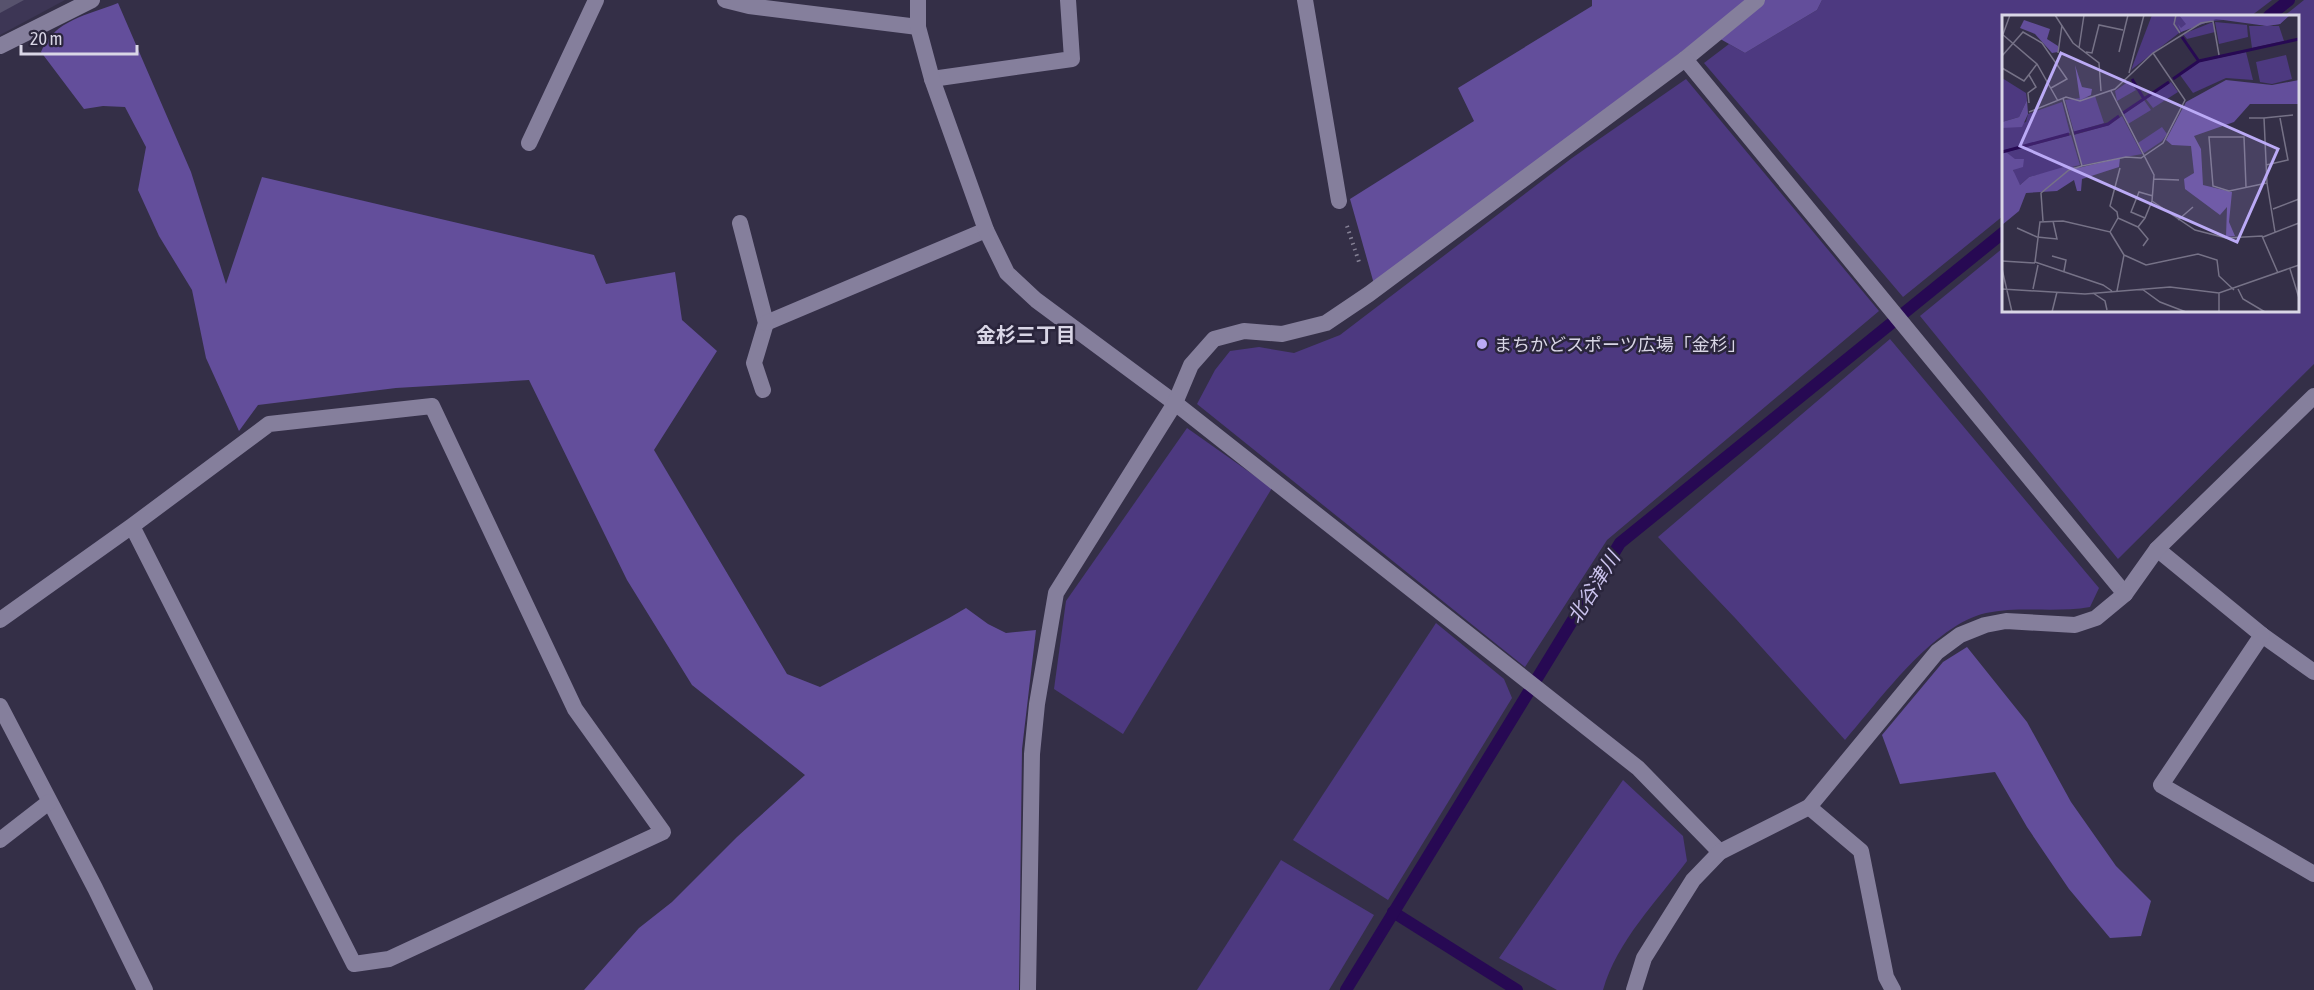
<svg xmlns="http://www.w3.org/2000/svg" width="2314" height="990" font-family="'Asap Condensed','Noto Sans JP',sans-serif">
<rect width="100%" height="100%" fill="#342f47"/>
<polygon fill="#3d3655" points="0,0 65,0 0,35"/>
<g fill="#4d3980">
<polygon points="1822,0 2272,0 2251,16 2004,16 2003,216 1903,297 1704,63 1729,44 1745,53 1817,10"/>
<polygon points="2304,0 2314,0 2314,364 2118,559 1920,316 2003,248 2004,310 2298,310 2298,16 2284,16"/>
<polygon points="1686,79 1879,311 1607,540 1525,667 1197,404 1215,370 1230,351 1259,347 1294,353 1340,335 1572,158"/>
<path d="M1890,339L2099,588L2090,607C2056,613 2020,606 1986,613C1933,625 1880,700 1845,740L1736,619L1658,537Z"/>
<polygon points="1187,428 1272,488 1123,734 1054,689 1066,601"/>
<polygon points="1436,623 1504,679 1512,698 1388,900 1293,840"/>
<path d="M1623,780L1683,836L1687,861C1657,901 1617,941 1603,990H1557L1499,958Z"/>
<polygon points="1281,860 1374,915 1329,990 1197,990"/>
</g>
<g fill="#634e9b">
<polygon points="1592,0 1822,0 1817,10 1745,53 1708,32 1374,284 1350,199 1474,121 1458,88 1592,6"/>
<path d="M118,3L191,172L226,284L262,177L594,255L606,284L675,272L682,320L717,351L654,450L787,674L820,687L949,618L966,608L988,624L1006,633L1036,630L1022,749L1019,990H584L639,928L672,902L737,837L805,775L692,685L627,580L529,380L396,388L258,405L239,431L206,358L192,290L159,236L138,190L146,147L125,107L103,106L84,109L41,52C54,20 88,15 118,3Z"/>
<polygon points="1967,647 2027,722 2071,802 2116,866 2151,901 2141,936 2110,938 2069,889 2027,827 1995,772 1900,784 1882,735 1943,662"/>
</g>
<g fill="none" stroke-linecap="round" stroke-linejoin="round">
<g stroke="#270953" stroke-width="12">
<polyline points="2269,16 2289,0"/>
<polyline points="1393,912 1517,990"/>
<polyline points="1346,990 1620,543 2004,232"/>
</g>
</g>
<polygon fill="#57526d" points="0,0 24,0 0,13"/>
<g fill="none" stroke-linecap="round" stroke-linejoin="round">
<polyline stroke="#858195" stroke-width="4" stroke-dasharray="1.5 4.5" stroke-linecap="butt" points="1347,226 1360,265"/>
<g stroke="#857f9c" stroke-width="16">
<polyline points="1685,59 1757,0"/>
<polyline points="932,79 1072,59 1068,0"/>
<polyline points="529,143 596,0"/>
<polyline points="740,223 766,323 754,363 763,390"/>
<polyline points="766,323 986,230"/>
</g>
<g stroke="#857f9c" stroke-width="16">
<polyline points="725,0 749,6 918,27"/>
<polyline points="918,0 918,27 932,79 986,230 1007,273 1036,300 1175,403 1638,768 1720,852"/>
<polyline points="1305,0 1339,201"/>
<polyline points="0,46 92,0"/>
<polyline points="2157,549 2262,635 2314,672"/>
<polyline points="0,620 132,526 269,424 432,406 575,709 663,832 389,959 354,964 132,526"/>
<polyline points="2262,635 2161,785 2314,874"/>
<polyline points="0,706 95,888 145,990"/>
<polyline points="1809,807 1861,851 1886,977 1893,990"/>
<polyline points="0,840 49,802"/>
<polyline points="1028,990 1032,754 1037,704 1056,593 1175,403 1191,365 1214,339 1244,331 1282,334 1326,323 1369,294 1685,59 2125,594"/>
<polyline points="1634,990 1644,958 1693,880 1720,852 1809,807 1937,652 1960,635 1985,625 2006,621 2075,625 2096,618 2125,594 2157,549 2314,396"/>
</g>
</g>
<circle fill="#bbaaf6" stroke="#2a253c" stroke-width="2" cx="1482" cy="344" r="6"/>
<g text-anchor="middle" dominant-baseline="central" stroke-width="5" stroke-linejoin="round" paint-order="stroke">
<g font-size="18" fill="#d9d6e6" stroke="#2a253c" text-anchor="start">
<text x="1494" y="344">まちかどスポーツ広場「金杉」</text>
</g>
<g font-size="20" font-weight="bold" fill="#d9d6e6" stroke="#2a253c">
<text x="1026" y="334">金杉三丁目</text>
</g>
<g font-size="20" font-style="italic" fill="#cbc3ee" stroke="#2a253c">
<text transform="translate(1593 587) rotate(-58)">北谷津川</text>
</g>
</g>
<g transform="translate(2002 15)">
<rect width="297" height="297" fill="#342f47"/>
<path d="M150,0H288L278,9L265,11L233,4L199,7L177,18L129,55ZM211,7L213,17L185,24L181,19ZM213,7L245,10L246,22L217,29ZM277,11L282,26L250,33L247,11ZM244,37L251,65L224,63L191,78L178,60L197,47ZM284,40L290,64L270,69L258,67L254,47ZM0,63L24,78L25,85L17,102L0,107ZM127,66L134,75L115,86L113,76ZM169,67L176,77L151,93L144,84ZM93,81L102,108L72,117L63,85ZM142,85L149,95L126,109L122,99ZM60,87L68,118L0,136V113L24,107L26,99ZM120,101L140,139L80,150L72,120L107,110ZM160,112L165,119L160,126L142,138L136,128ZM69,120L78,150L27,162L18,170L13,167L11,154L17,152L4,137Z" fill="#4d3980"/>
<path d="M177,0L249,1L288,0L278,9L265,11L214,4L179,17L176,9L179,13L184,9ZM22,5L48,14L45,24L56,31V37L50,38L33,19L18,13ZM73,50L80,72L90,74L89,80L78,85ZM224,65L270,70L297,65V89H248L232,107L192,121L199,134L201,170L230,177L227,207L233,221L224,222L225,192L218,200L183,174L182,164L192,158L189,131L170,130L164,125L184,87ZM25,85L26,99L20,112L0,113V107L17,102ZM4,137L13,144H22L21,152L11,155L18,170L27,162L65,151L76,153L118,143L117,152L80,164L79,176H75L72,165L55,176L24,178L17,196L0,210V138Z" fill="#634e9b"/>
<path fill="none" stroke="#270953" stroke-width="3" d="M180,22L196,45M130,64L142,84M171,64L197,46L297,24M121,98L167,67M72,118L106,109L117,101M0,137L67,119"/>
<path fill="none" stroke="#767287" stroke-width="1.5" d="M53,0L71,28L97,48L99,76M174,0L172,9L178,18M0,19L35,49L56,86M0,22L8,0M77,33L82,0M84,37L90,38L97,10L121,15M117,37L126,0M56,38L60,10M0,41L21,17L40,28L65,64L49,73M0,53L22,66L35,49M127,58L142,0M109,76L152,160L150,186L143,203L136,212L116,203L108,217L61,206L38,207L33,247L101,270L110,276M61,83L80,151L124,142L139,143L161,128L183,85L151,38M27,88L26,78L34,72L27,60M27,97L64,82L78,86L113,74L151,38L199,8L211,6L217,40M247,103H262L265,168L273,217M262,103L291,100M264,150L286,145L278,103M152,164L177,165M244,172L242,122H207L211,171L227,176L265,168M150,186L193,215L224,223L260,221L276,258M271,194L297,184M116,203L115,197L108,191L118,153M143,203L129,197L137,177L151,181M176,205L191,192M41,206L39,178L67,155L80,151M136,212L146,224L141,231M15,213L35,222L55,224L51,206M108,217L122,240L115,276M261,222L297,208M122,240L144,250L196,239L215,245L217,261L232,275M50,241L64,245L62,256M0,246L33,248M0,254L10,297M288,254L297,283M0,274L83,279L168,272L217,278L297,250M31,274L36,250M140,274L158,287L184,297M236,274L241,284L263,297M91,278L103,286L105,295M50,297L55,277M217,297V278"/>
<path fill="#bbaaf6" fill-opacity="0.15" stroke="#bbaaf6" stroke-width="3" d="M59,38L276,134L235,227L18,131Z"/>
<rect width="297" height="297" fill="none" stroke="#d9d6e6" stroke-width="3"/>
</g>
<path d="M21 45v9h116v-9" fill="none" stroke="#d9d6e6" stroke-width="3"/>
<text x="30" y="45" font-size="18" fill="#d9d6e6" stroke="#2a253c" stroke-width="4.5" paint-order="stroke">20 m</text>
</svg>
